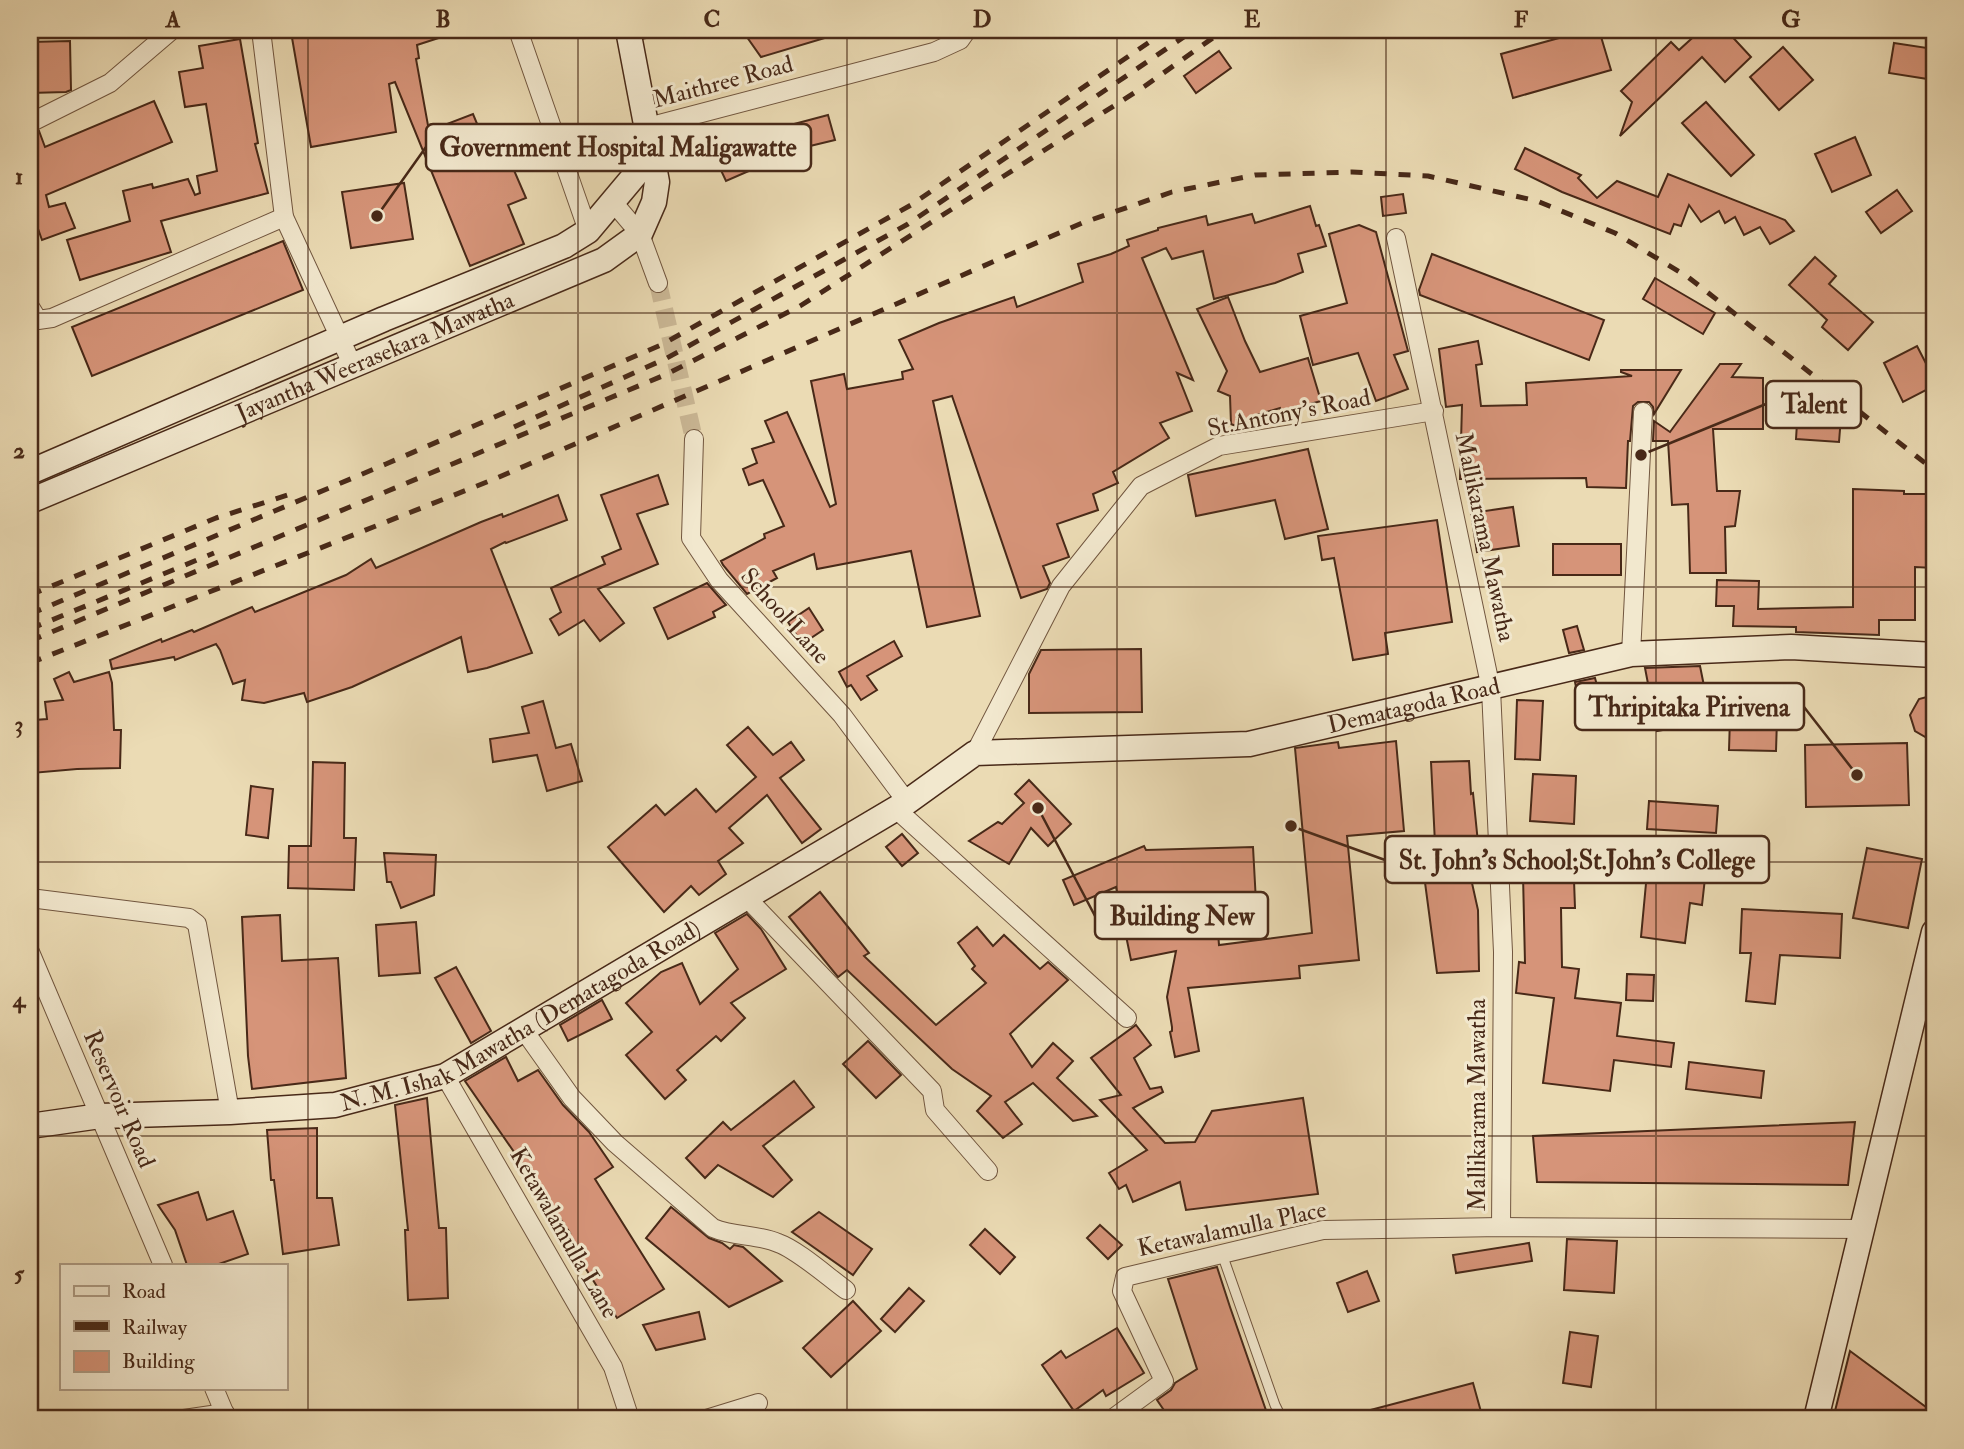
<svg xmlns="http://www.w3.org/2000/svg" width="1964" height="1449" font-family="'IM FELL Double Pica',serif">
<rect width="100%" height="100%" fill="#ebdbb4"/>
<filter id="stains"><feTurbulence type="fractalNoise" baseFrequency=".00286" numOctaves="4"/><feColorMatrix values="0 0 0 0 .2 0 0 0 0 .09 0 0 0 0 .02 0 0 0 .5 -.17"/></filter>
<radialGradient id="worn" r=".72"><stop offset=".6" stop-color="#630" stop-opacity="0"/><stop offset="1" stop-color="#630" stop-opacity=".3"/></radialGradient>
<g fill="#d69479" stroke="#482918" stroke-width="2">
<polygon points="302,30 451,30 451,34 417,45 419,58 416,59 429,131 473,114 495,167 510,161 526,198 508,205 524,244 470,266 395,82 389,84 396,132 311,147 291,32"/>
<polygon points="742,30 837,30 838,34 761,57"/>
<polygon points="1588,30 1599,30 1611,70 1513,98 1501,54"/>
<polygon points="1701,30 1726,30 1751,57 1725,82 1702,57 1620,136 1632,102 1621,91 1671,42 1679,50"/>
<polygon points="240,39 258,143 255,144 268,193 161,221 171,252 80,280 67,240 130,221 123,191 152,184 153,188 188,179 195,195 200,193 197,176 217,171 206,104 185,107 179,72 203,68 199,46"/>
<polygon points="70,41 71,90 66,92 30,93 30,42"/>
<polygon points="1894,43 1934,49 1934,80 1889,73"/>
<polygon points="1783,47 1813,80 1779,110 1750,77"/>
<polygon points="1219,51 1231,68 1196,93 1184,76"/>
<polygon points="154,101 172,142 46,195 49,207 65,203 75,228 42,240 30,206 30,134 39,131 45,147"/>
<polygon points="1706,102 1754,155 1731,176 1682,123"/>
<polygon points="828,115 835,140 785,152 779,128"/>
<polygon points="739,136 751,163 751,170 726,181 711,149"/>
<polygon points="1855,137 1871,175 1832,192 1815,154"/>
<polygon points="1525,148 1581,175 1578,178 1597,198 1617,181 1658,197 1668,174 1785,220 1794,231 1770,244 1760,227 1744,235 1735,217 1725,223 1719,211 1701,222 1689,205 1681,226 1674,224 1670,234 1562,192 1515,169"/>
<polygon points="404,183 413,239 351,248 342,192"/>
<polygon points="1897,190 1912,211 1881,233 1866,212"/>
<polygon points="1403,194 1406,213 1383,216 1381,197"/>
<polygon points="1310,206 1316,226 1319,225 1326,246 1298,254 1303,272 1275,283 1214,299 1203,251 1172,259 1166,248 1142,258 1193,380 1177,373 1192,411 1160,423 1169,438 1113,472 1118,483 1093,494 1098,510 1057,524 1069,557 1043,566 1050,583 1047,589 1021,598 952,396 933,401 980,616 927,627 911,551 817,569 814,554 773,571 777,578 747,594 723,565 721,561 765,538 764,534 784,526 763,480 749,485 743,469 757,463 752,449 774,442 765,421 787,412 830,507 836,504 811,381 844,374 847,389 903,379 902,372 913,369 899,340 939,323 1014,297 1017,307 1083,282 1078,264 1111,254 1129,246 1127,240 1158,230 1158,228 1206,216 1208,225 1252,214 1255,223"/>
<polygon points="1359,225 1376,232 1408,351 1394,355 1408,389 1376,401 1358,353 1313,365 1300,316 1347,303 1329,234"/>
<polygon points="283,241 303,290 92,376 72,327"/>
<polygon points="1432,254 1604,320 1589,360 1420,295 1419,290"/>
<polygon points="1815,257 1836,276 1829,284 1873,322 1848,350 1822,327 1827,320 1789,285"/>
<polygon points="1655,278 1715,313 1703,334 1643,299"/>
<polygon points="1228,297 1245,341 1260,372 1308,358 1321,401 1281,412 1280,408 1250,417 1245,430 1231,424 1230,396 1218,391 1227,371 1197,309"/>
<polygon points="1478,341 1482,364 1476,365 1481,406 1527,405 1526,383 1632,376 1621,372 1621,370 1681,370 1654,414 1653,407 1649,402 1638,402 1633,406 1630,441 1628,441 1626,488 1587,487 1586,478 1460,479 1462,405 1446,407 1439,349"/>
<polygon points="1917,346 1934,379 1934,386 1903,402 1884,363"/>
<polygon points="1720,364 1741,364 1732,377 1763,378 1763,429 1713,429 1717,491 1740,491 1735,526 1725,527 1726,573 1690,573 1688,504 1672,505 1668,441 1653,441 1654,421 1670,432"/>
<polygon points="1808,401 1842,404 1839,442 1796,439 1798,407"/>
<polygon points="1308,449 1328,529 1285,539 1275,500 1196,516 1188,475"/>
<polygon points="658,475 668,504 637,514 658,564 598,589 624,623 600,641 584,620 559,635 550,619 561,612 551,588 605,564 602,557 621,549 601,495"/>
<polygon points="1853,489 1904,491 1904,494 1934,494 1934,568 1915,567 1915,620 1879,620 1879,635 1796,632 1796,627 1733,626 1734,606 1716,606 1717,580 1759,581 1758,609 1853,607"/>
<polygon points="558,495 567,520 506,543 505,542 491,549 532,653 487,668 468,672 461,637 352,687 307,702 304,693 264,703 242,700 245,680 233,684 220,650 216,644 175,660 174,657 112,669 110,660 161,639 162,642 192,630 194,632 252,607 255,612 346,575 371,559 376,568 481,522 502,514 503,517"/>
<polygon points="1513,507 1519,546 1477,552 1471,513"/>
<polygon points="1437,520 1452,622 1385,633 1388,654 1353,660 1334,558 1322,560 1318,536"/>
<rect x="1553" y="544" width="68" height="31"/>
<polygon points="707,583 726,605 713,612 715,617 668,639 654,608"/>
<polygon points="809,608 823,630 802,644 788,622"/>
<polygon points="1577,626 1584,650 1569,653 1563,630"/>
<polygon points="894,641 902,656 867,676 877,690 861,700 851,685 847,687 839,672"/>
<polygon points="1141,649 1142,712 1029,713 1029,674 1041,650"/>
<polygon points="1700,666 1711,721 1657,731 1645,668"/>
<polygon points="69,672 74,682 109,672 112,683 114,730 121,730 120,768 77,769 32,773 31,747 38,746 35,720 47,719 45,702 63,700 54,679"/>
<polygon points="1595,678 1599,693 1578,697 1575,682"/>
<polygon points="1934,695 1934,742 1915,731 1910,715 1919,699"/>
<polygon points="1517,700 1543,701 1540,760 1515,759"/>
<polygon points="543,701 556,748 571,744 582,781 547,791 537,755 493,762 490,739 529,733 522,707"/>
<polygon points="1730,718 1777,719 1776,751 1729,750"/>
<polygon points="748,727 773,755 791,742 804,760 780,778 821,829 802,843 767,795 729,828 743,843 718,861 726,874 699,895 691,886 664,912 608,847 656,805 665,815 696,789 716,812 756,777 727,745"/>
<polygon points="1396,741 1404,831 1347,836 1359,960 1299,966 1300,978 1188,988 1199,1051 1175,1057 1170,1032 1172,1031 1172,1027 1167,997 1176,951 1131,960 1116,887 1074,905 1063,880 1144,846 1146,850 1253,847 1256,902 1216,905 1219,945 1312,933 1295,748 1338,742 1339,748"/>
<polygon points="1907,743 1909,805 1806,807 1805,745"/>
<polygon points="1469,761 1471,794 1473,793 1480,863 1468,865 1478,910 1479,971 1437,973 1424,875 1426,875 1425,865 1436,864 1431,762"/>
<polygon points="313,762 345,763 344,838 356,838 354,890 288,888 289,846 311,846"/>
<polygon points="1533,774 1576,776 1574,824 1530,821"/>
<polygon points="1029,780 1071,824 1048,846 1031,828 1009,864 969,841 998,822 1002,824 1024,803 1015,794"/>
<polygon points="251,786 273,789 268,838 246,835"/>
<polygon points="1649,801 1718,806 1716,833 1647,829"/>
<polygon points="902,834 918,853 902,866 886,847"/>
<polygon points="1538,848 1573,852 1575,908 1561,908 1562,967 1579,969 1575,998 1621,1003 1617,1036 1674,1043 1671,1067 1614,1060 1610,1091 1543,1083 1554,998 1516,993 1519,962 1525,963 1523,875 1540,875"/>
<polygon points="1867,848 1922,859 1908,928 1853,918"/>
<polygon points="384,853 436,855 434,895 401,908 391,882 387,882"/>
<polygon points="1648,862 1706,869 1702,905 1690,903 1685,943 1641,937"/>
<polygon points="820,892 869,953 864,956 936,1025 986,983 972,969 975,966 958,943 977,927 993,946 1004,935 1040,969 1048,962 1068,980 1010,1034 1032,1067 1053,1043 1073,1061 1057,1078 1097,1116 1073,1121 1033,1083 1005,1102 1022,1124 1003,1138 977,1111 991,1096 952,1069 847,970 838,977 789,917"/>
<polygon points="1742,909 1842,914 1840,958 1780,955 1775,1004 1746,1001 1751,953 1740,953"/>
<polygon points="747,914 761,929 786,969 731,1003 745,1018 721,1041 716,1036 677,1070 686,1080 665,1099 626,1055 652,1032 626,1003 661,972 682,963 700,1004 738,969 715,933"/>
<polygon points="280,915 282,961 338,958 346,1078 252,1089 248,1056 242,917"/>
<polygon points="416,922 420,973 379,976 376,925"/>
<polygon points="456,967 491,1031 471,1043 435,978"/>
<polygon points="1627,974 1654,975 1653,1001 1626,1000"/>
<polygon points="602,1000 612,1019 568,1041 560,1025"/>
<polygon points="1136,1025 1151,1045 1134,1058 1150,1089 1161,1087 1163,1092 1133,1108 1165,1143 1195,1142 1212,1111 1303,1098 1318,1194 1186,1210 1180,1182 1133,1202 1126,1185 1119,1189 1109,1173 1147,1150 1100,1100 1121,1095 1091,1058"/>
<polygon points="868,1041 901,1075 876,1098 843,1064"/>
<polygon points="506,1057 518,1081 538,1070 563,1105 589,1132 613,1167 595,1179 664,1289 617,1318 565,1236 570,1233 465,1081"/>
<polygon points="1689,1062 1764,1071 1761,1098 1686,1089"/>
<polygon points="794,1081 814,1107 763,1146 792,1180 773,1197 718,1165 705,1178 686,1158 723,1122 731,1130"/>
<polygon points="427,1098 439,1228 446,1228 448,1298 408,1300 405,1230 408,1230 395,1105"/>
<polygon points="1855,1122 1848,1185 1537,1182 1533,1136"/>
<polygon points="317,1128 317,1198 332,1198 339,1245 283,1254 274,1180 271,1180 267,1130"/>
<polygon points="198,1192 207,1220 233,1211 248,1254 216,1265 187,1265 175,1230 158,1205"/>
<polygon points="671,1207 709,1238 722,1243 730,1249 734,1245 743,1247 782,1281 729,1307 646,1238"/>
<polygon points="819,1212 872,1249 853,1275 792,1232"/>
<polygon points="1100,1225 1122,1245 1108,1259 1087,1238"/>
<polygon points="985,1229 1015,1257 1000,1274 970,1245"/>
<polygon points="1567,1239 1617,1241 1614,1293 1564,1290"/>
<polygon points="1529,1243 1532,1261 1456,1273 1453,1255"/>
<polygon points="1217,1267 1230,1307 1269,1419 1170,1419 1157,1400 1171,1390 1175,1383 1197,1369 1168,1279"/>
<polygon points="1367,1271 1379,1301 1348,1312 1337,1283"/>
<polygon points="909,1288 924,1301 895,1332 881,1319"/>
<polygon points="853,1301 881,1331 831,1377 803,1348"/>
<polygon points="699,1312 705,1339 656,1350 643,1325"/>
<polygon points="1117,1328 1144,1373 1106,1396 1103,1390 1074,1411 1042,1365 1061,1351 1066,1358"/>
<polygon points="1570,1332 1598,1336 1591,1387 1563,1383"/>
<polygon points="1850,1351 1934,1413 1934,1419 1833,1419"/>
<polygon points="1473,1383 1483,1419 1360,1419 1359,1413"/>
</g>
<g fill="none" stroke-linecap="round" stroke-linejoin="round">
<polyline stroke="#cab795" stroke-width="18" stroke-dasharray="18 9" stroke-linecap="butt" points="658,283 694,439"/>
<g stroke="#71563f" stroke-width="11">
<g id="lane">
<polyline points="632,37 660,30"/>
<polyline points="1222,1254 1275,1405 1282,1419"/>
</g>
</g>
<g stroke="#71563f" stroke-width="20">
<g id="street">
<polyline points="261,30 284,217 352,364"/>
<polyline points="518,30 588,231"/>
<polyline points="30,123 110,83 172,30"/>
<polyline points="648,127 934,52 960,40 967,30"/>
<polyline points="613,202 640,234 658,283"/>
<polyline points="1396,238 1491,689 1503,952 1501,1227"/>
<polyline points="30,307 38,320 52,318 284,217"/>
<polyline points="694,439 691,538 719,580 842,715 907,802"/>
<polyline points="1631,654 1643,412"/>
<polyline points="975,753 1061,586 1141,486 1219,446 1434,411"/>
<polyline points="896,809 1127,1018"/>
<polyline points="746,897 932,1091 935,1110 988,1171"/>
<polyline points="30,898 189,918 197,924 230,1112"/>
<polyline points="30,952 163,1265"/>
<path d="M523,1029L572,1098L615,1143L713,1228C734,1237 757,1234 778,1243C798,1250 828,1277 846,1290"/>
<polyline points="445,1076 613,1367 630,1419"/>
<polyline points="214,1388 227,1419"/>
<polyline points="184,1419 225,1413"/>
<polyline points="706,1419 758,1403"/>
<polyline points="1112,1419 1164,1381 1122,1291 1125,1277 1323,1230 1501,1227 1864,1229"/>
</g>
</g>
<g stroke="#482918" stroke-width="27">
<g id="secondary">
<polyline points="30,472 384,319 564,246 588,231 651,156"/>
<path id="s1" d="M30,501L604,260L640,234L654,202L657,182L628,30"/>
<path id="s2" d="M30,1126L100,1116L230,1112L335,1105L445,1076L907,802L975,753L1249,744L1631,654L1791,647L1934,655"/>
<polyline points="1816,1419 1934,932"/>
</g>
</g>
<use href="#lane" stroke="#f2e8ce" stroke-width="9"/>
<use href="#street" stroke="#f2e8ce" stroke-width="18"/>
<use href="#secondary" stroke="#f2e8ce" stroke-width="24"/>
<g stroke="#482918" stroke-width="5" stroke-dasharray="12 12" stroke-linecap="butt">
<polyline points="514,427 667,358 908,224 1194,30"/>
<polyline points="30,595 216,518 297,492"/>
<polyline points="30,614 386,464 661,345 911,205 1167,30"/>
<polyline points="30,629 214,553"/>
<polyline points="30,641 667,374 800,306 1145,86 1224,30"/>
<polyline points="30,663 497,478 1082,223 1172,192 1255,175 1352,172 1428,176 1537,201 1615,233 1688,277 1934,470"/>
</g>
</g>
<path fill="none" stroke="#482918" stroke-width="2" stroke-opacity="0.55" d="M308,30V1419M578,30V1419M847,30V1419M1117,30V1419M1386,30V1419M1656,30V1419M30,313H1934M30,587H1934M30,862H1934M30,1136H1934"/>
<g text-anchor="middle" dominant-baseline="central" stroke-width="6" stroke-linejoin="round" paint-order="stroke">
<g font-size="24" fill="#482918" stroke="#f2e8ce">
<text transform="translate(723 82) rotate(-15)">Maithree Road</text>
<text stroke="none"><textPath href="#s1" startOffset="374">Jayantha Weerasekara Mawatha</textPath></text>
<text transform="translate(1289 413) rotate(-11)">St.Antony's Road</text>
<text transform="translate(1485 537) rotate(78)">Mallikarama Mawatha</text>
<text transform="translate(785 616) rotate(48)">School Lane</text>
<text stroke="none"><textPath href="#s2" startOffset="1484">Dematagoda Road</textPath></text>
<text stroke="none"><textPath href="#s2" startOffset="513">N. M. Ishak Mawatha (Dematagoda Road)</textPath></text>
<text transform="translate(119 1099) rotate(67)">Reservoir Road</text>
<text transform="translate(1477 1105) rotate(-90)">Mallikarama Mawatha</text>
<text transform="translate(1232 1229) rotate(-12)">Ketawalamulla Place</text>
<text transform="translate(564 1233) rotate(60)">Ketawalamulla Lane</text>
</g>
</g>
<path fill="none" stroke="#482918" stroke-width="2.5" d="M377 216L426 147M1641 455L1766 404M1857 775L1804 707M1291 826L1385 860M1038 808L1095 916"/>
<g fill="#482918" stroke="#f2e8ce" stroke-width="2.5">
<circle cx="377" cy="216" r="7"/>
<circle cx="1641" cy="455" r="7"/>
<circle cx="1857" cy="775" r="7"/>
<circle cx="1291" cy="826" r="7"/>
<circle cx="1038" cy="808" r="7"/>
</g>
<g fill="#f2e8ce" stroke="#482918" stroke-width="2.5">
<rect x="426" y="124" width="385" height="47" rx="7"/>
<rect x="1766" y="381" width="95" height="47" rx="7"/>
<rect x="1575" y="683" width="229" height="47" rx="7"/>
<rect x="1385" y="836" width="384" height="47" rx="7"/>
<rect x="1095" y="892" width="173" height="47" rx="7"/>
</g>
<g font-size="26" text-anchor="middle" font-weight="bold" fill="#482918">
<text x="618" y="156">Government Hospital Maligawatte</text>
<text x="1814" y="413">Talent</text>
<text x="1689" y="716">Thripitaka Pirivena</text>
<text x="1577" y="869">St. John's School;St.John's College</text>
<text x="1182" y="925">Building New</text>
</g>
<rect width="1964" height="1449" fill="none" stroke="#ebdbb4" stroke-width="77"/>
<rect x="60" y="1264" width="228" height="126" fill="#f2e8ce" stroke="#ae9c85" stroke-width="2"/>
<rect x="74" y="1286" width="35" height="10" fill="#f2e8ce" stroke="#ae9c85" stroke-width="2"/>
<text x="122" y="1298" font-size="21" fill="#482918">Road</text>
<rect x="74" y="1321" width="35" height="10" fill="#482918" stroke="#ae9c85" stroke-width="2"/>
<text x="122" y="1334" font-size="21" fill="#482918">Railway</text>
<rect x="74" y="1351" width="35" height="21" fill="#d69479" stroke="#ae9c85" stroke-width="2"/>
<text x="122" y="1368" font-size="21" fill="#482918">Building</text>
<rect x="38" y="38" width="1888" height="1372" fill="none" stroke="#482918" stroke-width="2.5"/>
<g font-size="23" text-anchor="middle" font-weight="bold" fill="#482918">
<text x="173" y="27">A</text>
<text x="443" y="27">B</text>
<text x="712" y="27">C</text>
<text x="982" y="27">D</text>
<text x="1252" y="27">E</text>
<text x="1521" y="27">F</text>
<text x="1791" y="27">G</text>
<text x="19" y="184">1</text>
<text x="19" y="458">2</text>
<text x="19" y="732">3</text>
<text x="19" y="1007">4</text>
<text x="19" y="1281">5</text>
</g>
<rect width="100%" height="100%" filter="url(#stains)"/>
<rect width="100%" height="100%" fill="url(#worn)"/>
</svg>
